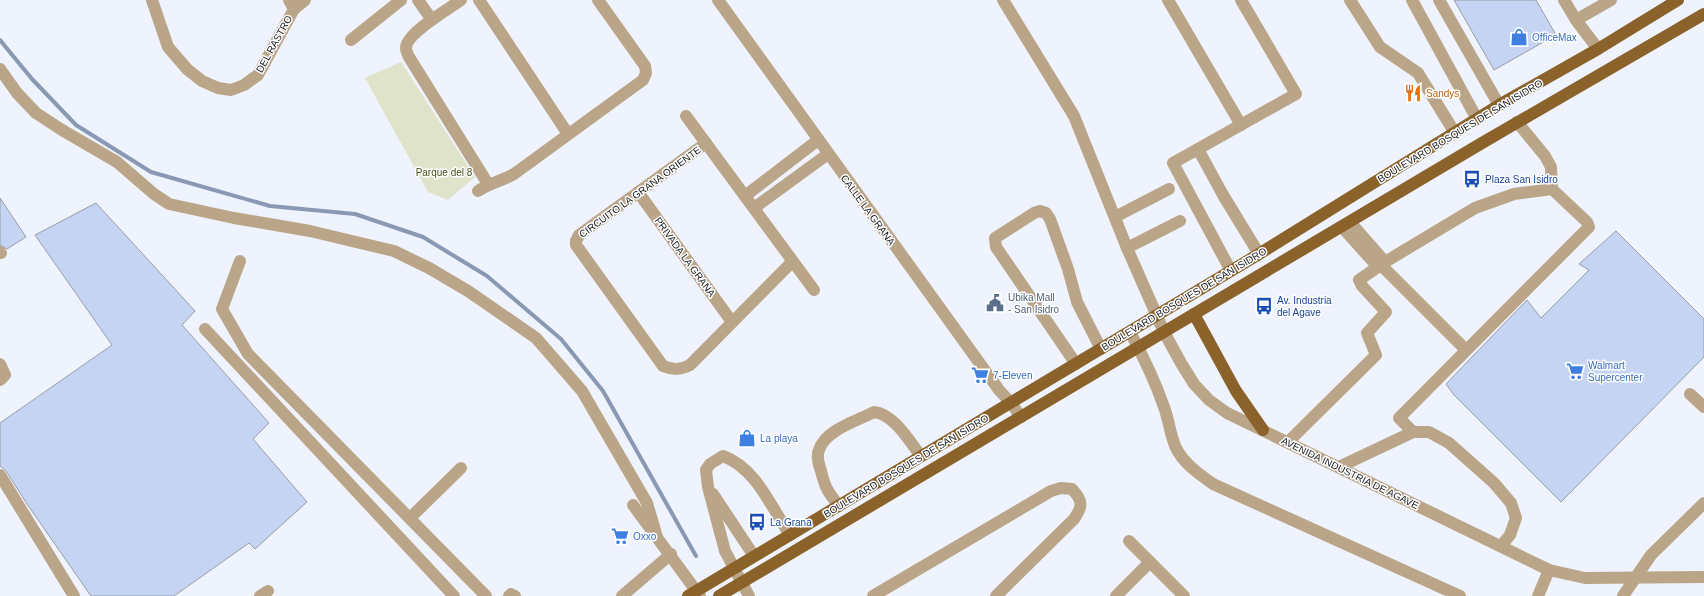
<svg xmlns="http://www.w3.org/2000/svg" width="1704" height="596" font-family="Arial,sans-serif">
<rect width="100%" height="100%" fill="#eef3fd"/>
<polygon fill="#dee3c9" points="401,62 475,177 448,200 428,192 365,78"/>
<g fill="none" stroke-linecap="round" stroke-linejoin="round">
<polyline stroke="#8998b3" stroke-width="4" points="0,40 32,79 76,125 151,172 270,206 355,214 423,237 487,276 561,339 603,391 696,556"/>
</g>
<g fill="#c5d4f2" stroke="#999da6">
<polygon points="1454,0 1536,0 1556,35 1494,70"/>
<polygon points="0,198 26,237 7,249 0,245"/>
<polygon points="96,203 195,311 182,325 269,423 253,439 307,502 255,549 249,543 174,596 91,596 27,504 6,471 0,466 0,423 112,345 35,235"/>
<polygon points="1616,231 1704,319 1704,357 1561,502 1454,395 1446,384 1527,300 1541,318 1589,270 1579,264"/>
</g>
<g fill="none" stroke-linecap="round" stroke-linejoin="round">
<g stroke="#bba589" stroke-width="12">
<polyline points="152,0 168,47 187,69 202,81 218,88 231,90 244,85 258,75 294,9 289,0"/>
<polyline points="418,0 432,20"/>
<path d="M461,0C449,9 406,33 406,48C406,51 408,55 409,57L488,184"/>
<polyline points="479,0 568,134"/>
<polyline points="718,0 999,390 1011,403 1021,417"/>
<polyline points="1003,0 1074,116 1127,248 1164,332 1181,363 1194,384 1209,400 1227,413 1549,570 1585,578 1704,577"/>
<polyline points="1168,0 1241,125"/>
<polyline points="1350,0 1380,47 1418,73 1455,133"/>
<polyline points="1412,0 1477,119"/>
<polyline points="1439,0 1499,105"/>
<polyline points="1564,0 1576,20 1598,49"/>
<polyline points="294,9 305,0"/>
<polyline points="1576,20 1611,0"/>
<polyline points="351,40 401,0"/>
<polyline points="0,69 17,93 36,113 62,130 117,162 154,194 169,204 234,218 310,231 394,251 429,268 468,291 536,338 582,391 647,503 657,537"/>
<polyline points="686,116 814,290"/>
<path d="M706,143L579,235L576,241V245L663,366C673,370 680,370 690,365L792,262"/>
<polyline points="1198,149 1223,195 1259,254"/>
<path d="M478,191C489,183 502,181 514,174L643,80L646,73L645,66L598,0"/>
<polyline points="638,192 732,322"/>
<polyline points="745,196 818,140"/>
<polyline points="754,208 828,154"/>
<polyline points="1115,217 1169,189"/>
<polyline points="1350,222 1385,262 1384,268"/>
<polyline points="1342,227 1377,266 1384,268 1466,350"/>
<polyline points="1127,248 1180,221"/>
<polyline points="0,252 1,253"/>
<polyline points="240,261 222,309 248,354 486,596"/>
<polyline points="1231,271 1173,163 1296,94 1241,0"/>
<polyline points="205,329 454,596"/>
<path d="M1130,332C1143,356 1155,381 1164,407C1169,420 1170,435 1176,448C1184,464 1199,474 1213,484L1460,596"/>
<polyline points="0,364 5,375 0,380"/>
<polyline points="1076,364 996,247 995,238 1034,213 1040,211 1046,213 1050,219 1068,269 1077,302 1101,349"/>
<polyline points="1690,394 1704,407"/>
<polyline points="1413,432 1399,418 1589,227 1587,222 1552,189 1551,167 1545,156 1517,122"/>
<polyline points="1288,442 1376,355 1367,333 1386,312 1362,286 1359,280 1385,262 1475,208 1514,194 1552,189"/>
<polyline points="1339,467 1413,432 1429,432 1449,443 1494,483 1511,503 1516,518 1510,535 1501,546"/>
<polyline points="0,475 74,596"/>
<polyline points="713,494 754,556"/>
<polyline points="633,505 700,596"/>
<path d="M839,506C828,492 825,488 821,471C819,465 816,456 819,450C825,430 857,421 874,412C894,414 909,441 921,456"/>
<polyline points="410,518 461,468"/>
<polyline points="1129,541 1184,596"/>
<polyline points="260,596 268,591"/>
<polyline points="509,596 511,594 515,596"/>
<polyline points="622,596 671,554"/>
<path d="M749,596L725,551L708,487L706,470L710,464L723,456C756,468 771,507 790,535"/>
<path d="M873,596L1051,491L1061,488L1072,489C1083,501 1083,506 1074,519L996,596"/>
<polyline points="1116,596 1150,562"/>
<polyline points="1538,596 1549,570"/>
<polyline points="1623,596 1651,555 1704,503"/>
</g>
<g stroke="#8a622a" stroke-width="12">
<polyline points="1194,314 1236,391 1263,430"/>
<polyline points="688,596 1259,254 1499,105 1598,49 1678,0"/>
<polyline points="719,596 1482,143 1704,14"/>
</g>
</g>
<defs>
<g id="shop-bare" transform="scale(1.38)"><path d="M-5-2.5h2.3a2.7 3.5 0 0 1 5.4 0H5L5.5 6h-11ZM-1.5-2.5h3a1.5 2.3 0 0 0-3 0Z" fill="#3f7fe0" stroke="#fff" stroke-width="2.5" paint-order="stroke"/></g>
<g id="restaurant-bare" transform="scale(1.38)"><path d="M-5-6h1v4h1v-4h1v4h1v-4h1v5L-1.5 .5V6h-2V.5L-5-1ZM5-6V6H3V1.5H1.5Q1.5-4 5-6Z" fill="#e8710a" stroke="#fff" stroke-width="2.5" paint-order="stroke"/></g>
<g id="bus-bare" transform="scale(1.38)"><path d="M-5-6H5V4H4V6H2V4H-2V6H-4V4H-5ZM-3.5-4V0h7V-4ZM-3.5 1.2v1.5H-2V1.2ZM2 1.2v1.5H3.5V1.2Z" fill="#1a4fb4" stroke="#fff" stroke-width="2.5" paint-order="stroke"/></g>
<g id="civic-bare" transform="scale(1.38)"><path d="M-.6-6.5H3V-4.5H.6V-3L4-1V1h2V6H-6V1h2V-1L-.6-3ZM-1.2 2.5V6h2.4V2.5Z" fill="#5c6f8a" stroke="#fff" stroke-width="2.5" paint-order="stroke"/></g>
<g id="supermarket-bare" transform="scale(1.38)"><path d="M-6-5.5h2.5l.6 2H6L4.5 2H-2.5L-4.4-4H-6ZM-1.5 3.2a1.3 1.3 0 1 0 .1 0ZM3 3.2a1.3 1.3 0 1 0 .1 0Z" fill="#3f7fe0" stroke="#fff" stroke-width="2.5" paint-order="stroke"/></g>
</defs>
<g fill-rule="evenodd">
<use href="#shop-bare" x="1519" y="37"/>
<use href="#restaurant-bare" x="1413" y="93"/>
<use href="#bus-bare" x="1472" y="179"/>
<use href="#civic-bare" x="995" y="303"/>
<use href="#bus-bare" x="1264" y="306"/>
<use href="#supermarket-bare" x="1575" y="371"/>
<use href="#supermarket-bare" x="980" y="375"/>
<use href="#shop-bare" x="747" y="438"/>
<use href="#bus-bare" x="757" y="522"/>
<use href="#supermarket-bare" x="620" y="536"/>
</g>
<g text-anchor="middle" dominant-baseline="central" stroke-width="3" stroke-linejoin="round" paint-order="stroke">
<g font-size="10" fill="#366cbe" stroke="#fff" text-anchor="start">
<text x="1532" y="37">OfficeMax</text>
<text x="1588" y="365">Walmart<tspan x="1588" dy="12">Supercenter</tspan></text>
<text x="993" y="375">7-Eleven</text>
<text x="760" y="438">La playa</text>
<text x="633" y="536">Oxxo</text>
</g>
<g font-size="10" fill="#181a1d" stroke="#fff">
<text transform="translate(274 44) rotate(-61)">DEL RASTRO</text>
<text transform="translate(1460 131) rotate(-31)">BOULEVARD BOSQUES DE SAN ISIDRO</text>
<text transform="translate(640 192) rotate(-36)">CIRCUITO LA GRANA ORIENTE</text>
<text transform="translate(868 210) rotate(54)">CALLE LA GRANA</text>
<text transform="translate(685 257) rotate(54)">PRIVADA LA GRANA</text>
<text transform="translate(1184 299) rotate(-31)">BOULEVARD BOSQUES DE SAN ISIDRO</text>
<text transform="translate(906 466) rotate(-31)">BOULEVARD BOSQUES DE SAN ISIDRO</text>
<text transform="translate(1350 473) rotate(26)">AVENIDA INDUSTRIA DE AGAVE</text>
</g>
<g font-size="10" fill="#c56008" stroke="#fff" text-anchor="start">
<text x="1426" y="93">Sandys</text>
</g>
<g font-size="10" fill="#4a4f1b" stroke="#fff">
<text x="444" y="172">Parque del 8</text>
</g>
<g font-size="10" fill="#164399" stroke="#fff" text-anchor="start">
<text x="1485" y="179">Plaza San Isidro</text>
<text x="1277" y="300">Av. Industria<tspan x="1277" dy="12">del Agave</tspan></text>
<text x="770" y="522">La Grana</text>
</g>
<g font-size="10" fill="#4e5e75" stroke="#fff" text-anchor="start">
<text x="1008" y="297">Ubika Mall<tspan x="1008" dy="12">- San Isidro</tspan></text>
</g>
</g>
</svg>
